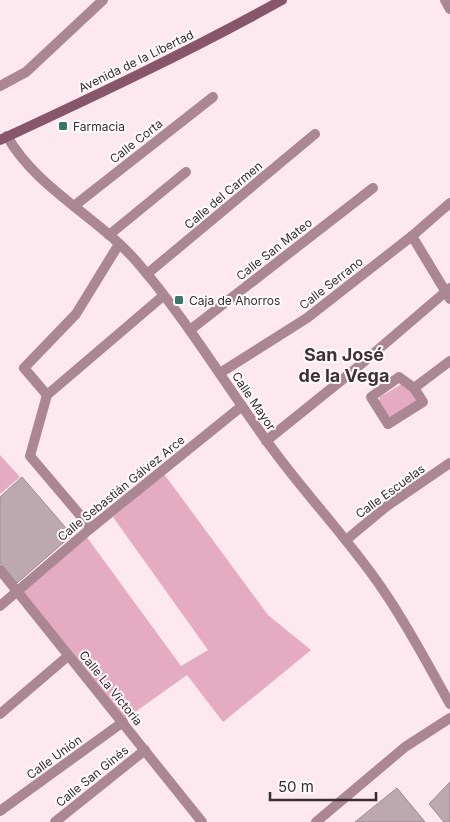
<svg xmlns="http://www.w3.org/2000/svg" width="450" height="822" font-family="Inter,sans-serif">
<rect width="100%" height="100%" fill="#fee8ef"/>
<g fill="#e5abc0">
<polygon points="405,382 419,401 389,419 378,403 380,397"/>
<polygon points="0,455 20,477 0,494"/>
<polygon points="164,474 268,615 311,650 223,722 187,675 124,720 20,591 86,536 181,666 208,650 113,517"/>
</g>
<g fill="#bda8af" stroke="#9d898f">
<polygon points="22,477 72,535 17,583 0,563 0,497"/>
<polygon points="450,782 450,822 444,822 429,804"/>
<polygon points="397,788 425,822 355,822"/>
</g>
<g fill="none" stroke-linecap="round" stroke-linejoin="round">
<g stroke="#ab8793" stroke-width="10">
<polyline points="445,0 450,9"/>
<polyline points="0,86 26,72 103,0"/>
<path d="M7,136C35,187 99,218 137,262C188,321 227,388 274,451C308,497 348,539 381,587C407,624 428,665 450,704"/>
<polyline points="74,206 213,97"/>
<polyline points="109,235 186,172"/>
<polyline points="412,236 450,299"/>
<polyline points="147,274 315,134"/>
<polyline points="190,330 373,188"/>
<polyline points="220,373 307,318 412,236 450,203"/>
<polygon points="399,377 414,388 423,402 388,424 371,397"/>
<polyline points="414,388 450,361"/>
<polyline points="47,395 24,368 76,314 119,244"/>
<polyline points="266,441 353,371 450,288"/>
<polyline points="91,528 30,456 47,395 163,296"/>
<polyline points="346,540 387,506 450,463"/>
<polyline points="0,570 202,822"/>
<polyline points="0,606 91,528 242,406"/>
<polyline points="0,714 68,656"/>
<polyline points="0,811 123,722"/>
<polyline points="55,822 145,750"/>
<polyline points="316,822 405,747 450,718"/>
</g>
<path stroke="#875668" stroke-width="10" d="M0,140C95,96 190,51 282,0"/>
</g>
<g fill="#367869" stroke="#fffafc" stroke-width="2">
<rect x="58" y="121" width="10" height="10" rx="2.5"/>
<rect x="174" y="295" width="10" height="10" rx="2.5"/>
</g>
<g text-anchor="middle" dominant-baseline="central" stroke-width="4" stroke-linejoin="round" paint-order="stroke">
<g font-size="12" fill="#362e31" stroke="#fffafc">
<text transform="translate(136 61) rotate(-26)">Avenida de la Libertad</text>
<text transform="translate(136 141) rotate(-38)">Calle Corta</text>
<text transform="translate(223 195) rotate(-40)">Calle del Carmen</text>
<text transform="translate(274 249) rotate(-38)">Calle San Mateo</text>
<text transform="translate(331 283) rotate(-38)">Calle Serrano</text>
<text transform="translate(254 401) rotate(56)">Calle Mayor</text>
<text transform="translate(121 488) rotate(-39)">Calle Sebastián Gálvez Arce</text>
<text transform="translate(390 491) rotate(-36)">Calle Escuelas</text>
<text transform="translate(111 688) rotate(51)">Calle La Victoria</text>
<text transform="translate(54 757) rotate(-36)">Calle Unión</text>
<text transform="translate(92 776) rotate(-39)">Calle San Ginés</text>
</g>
<g font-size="12" fill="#362e31" stroke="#fffafc" text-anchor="start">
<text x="73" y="126">Farmacia</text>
<text x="189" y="300">Caja de Ahorros</text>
</g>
<g font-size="18" font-weight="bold" fill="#413036" stroke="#fffafc">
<text x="344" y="354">San José<tspan x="344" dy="21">de la Vega</tspan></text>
</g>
</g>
<path d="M270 792v8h106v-8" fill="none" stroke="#362e31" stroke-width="2.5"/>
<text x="278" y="792" font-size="15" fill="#362e31" stroke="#fffafc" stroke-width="4" paint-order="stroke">50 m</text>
</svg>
